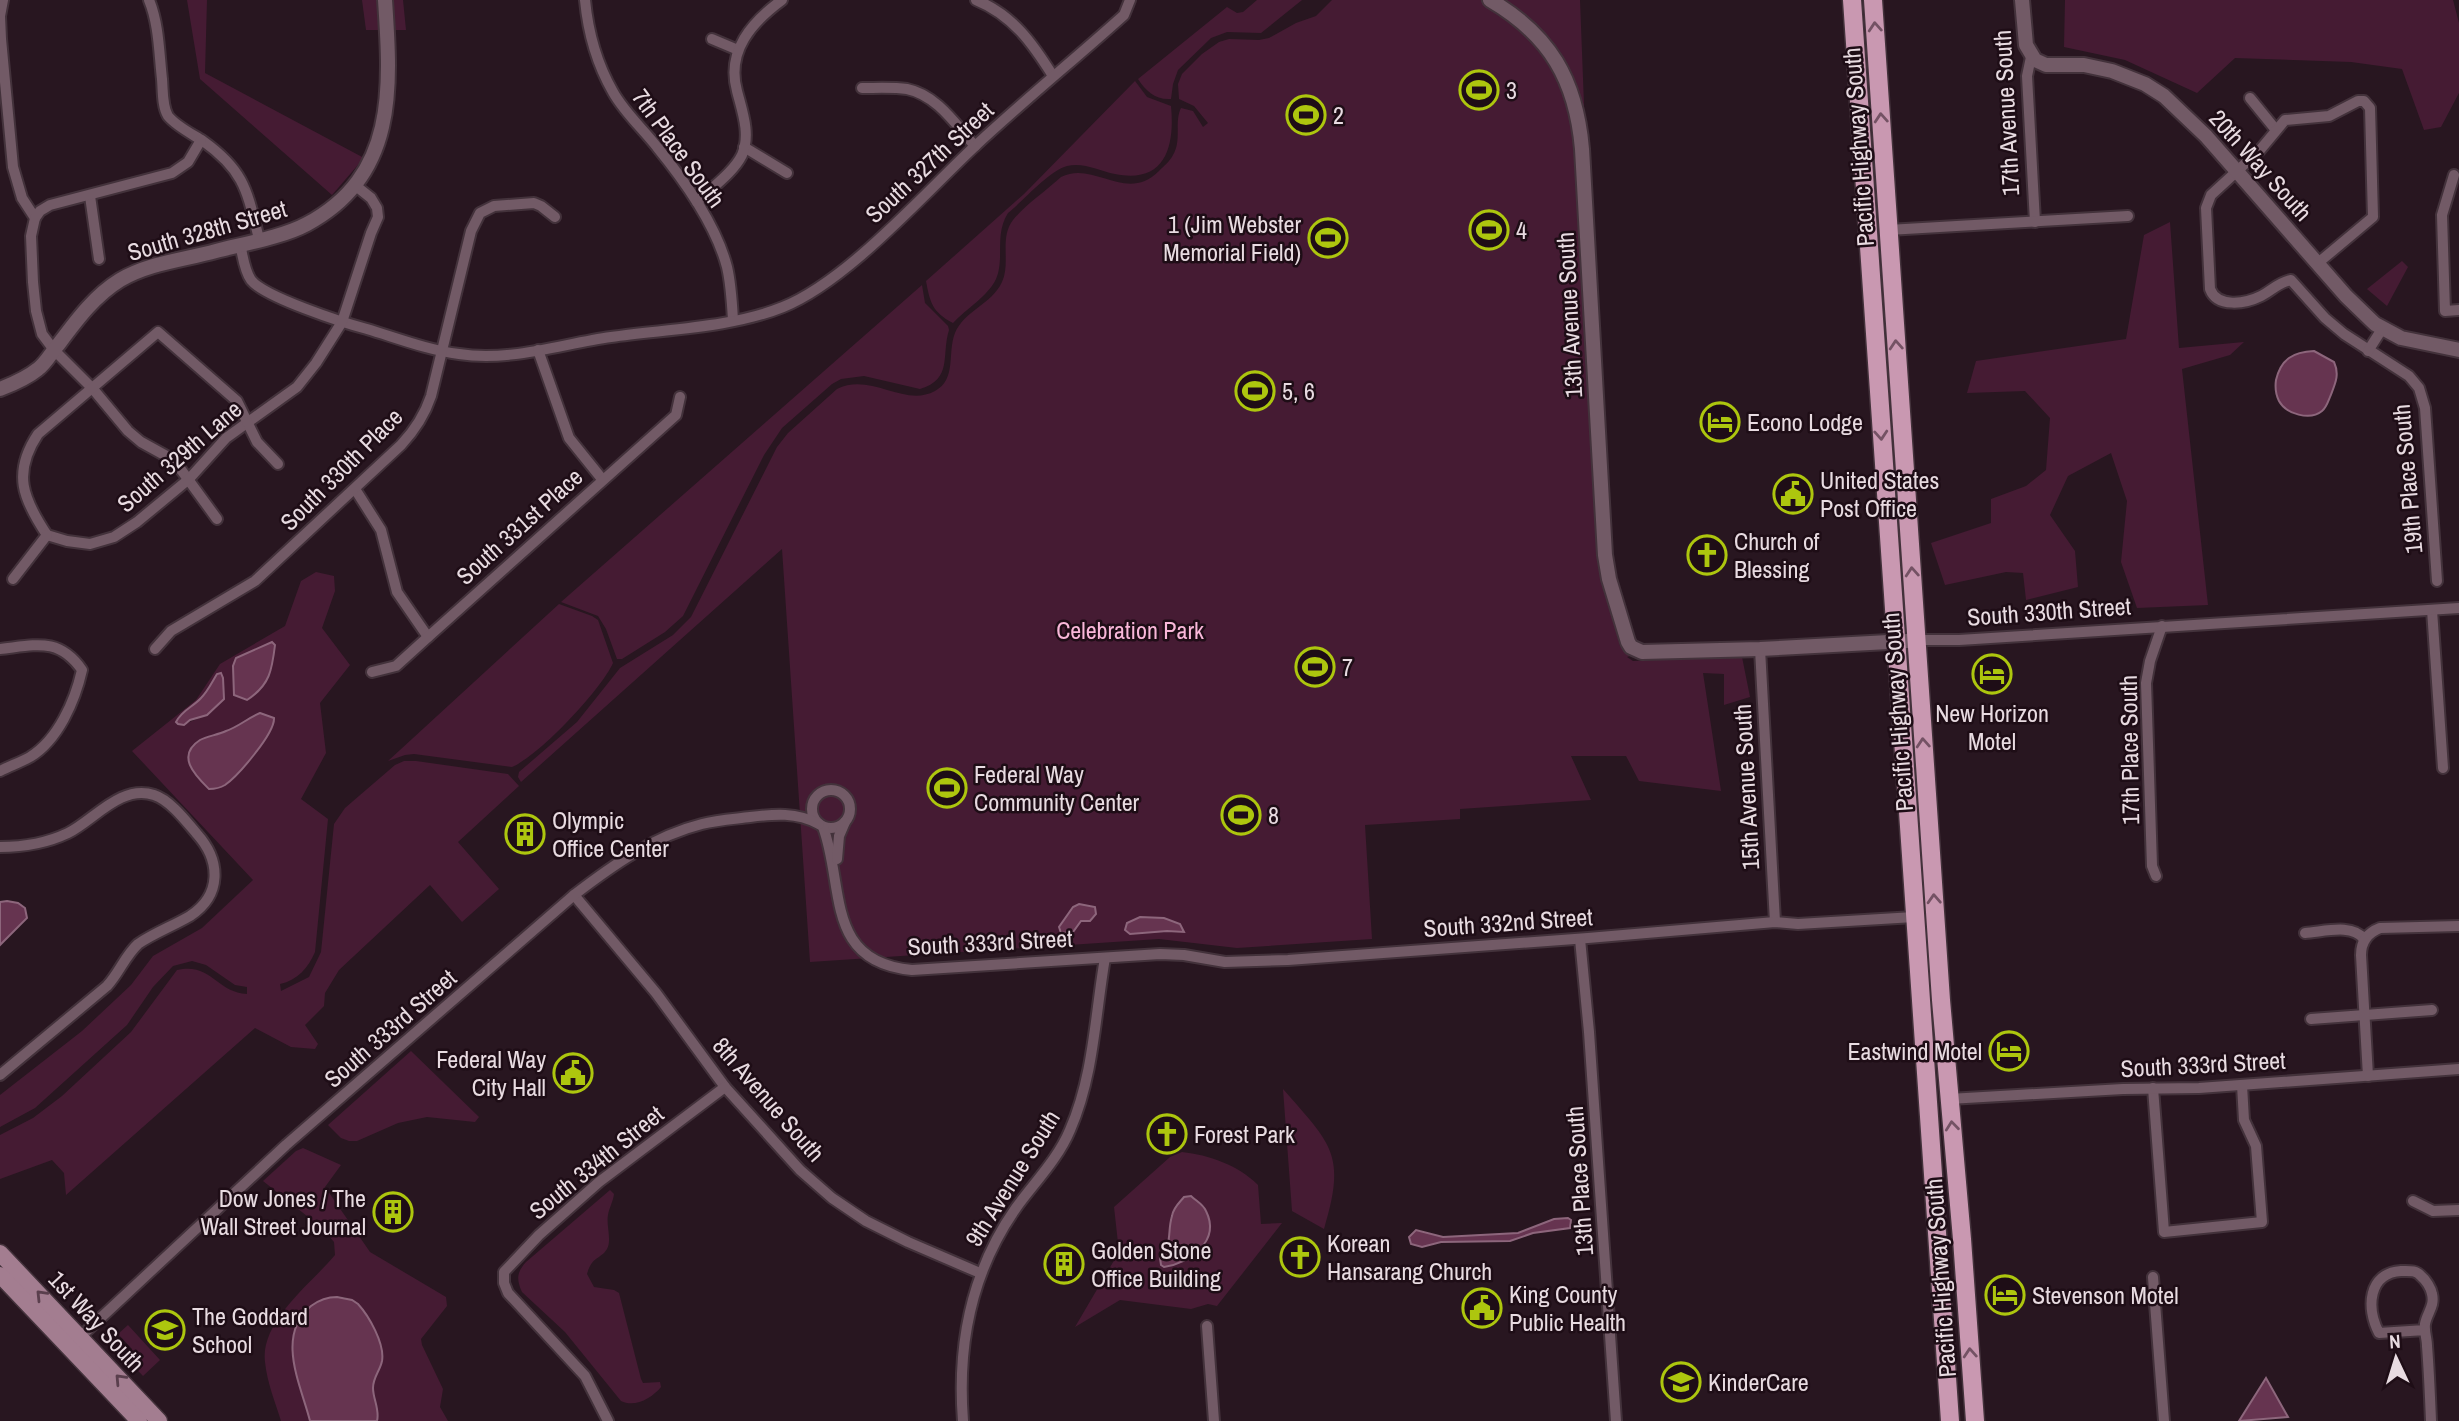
<svg xmlns="http://www.w3.org/2000/svg" width="2459" height="1421" font-family="'Archivo Narrow',sans-serif">
<rect width="100%" height="100%" fill="#281620"/>
<g fill="#451b33" fill-rule="evenodd">
<polygon points="187,0 207,0 205,73 364,158 332,195 200,79"/>
<polygon points="362,0 403,0 406,30 366,30"/>
<path d="M1257,0H1302L1261,33L1227,32L1211,38L1178,70L1173,84L1171,99C1155,100 1146,91 1138,79L1227,7L1237,13L1243,12Z"/>
<path d="M1332,0H1580L1602,575L1620,646L1630,656L1627,657L1633,661L1742,657L1750,697L1724,705V674L1703,673L1721,791L1639,781L1626,756H1571L1591,800L1460,809V819L1365,825L1372,939L1237,948L1159,939L810,962L782,549L521,782L518,777L519,772L577,722L620,668L673,635L691,617L777,447L788,433L837,389C871,372 904,408 935,391C957,379 947,353 955,333C964,311 992,304 1002,282C1011,263 999,238 1013,220C1026,204 1046,191 1061,177C1094,160 1126,204 1159,171C1164,166 1170,161 1173,155C1182,140 1174,122 1181,108L1193,111L1203,127L1208,123L1194,106L1179,99L1178,84L1182,74L1202,54L1219,42L1229,39L1259,40L1269,38L1296,23L1316,16Z"/>
<polygon points="2065,0 2453,0 2459,23 2459,93 2441,127 2424,130 2402,69 2351,62 2235,58 2197,93 2125,60 2064,47"/>
<path d="M1135,81L1147,97L1171,106C1175,147 1165,184 1115,174C1099,171 1084,162 1067,166C1049,171 1023,201 1008,213C994,235 1005,258 996,279C988,296 966,309 953,323C932,312 930,302 926,281L1024,194Z"/>
<polygon points="2170,222 2179,348 2244,342 2230,355 2182,369 2208,605 2137,608 2121,562 2127,501 2111,453 2068,476 2050,515 2075,551 2078,587 2026,600 2023,573 2006,572 1945,585 1931,543 1991,523 1991,499 2026,486 2046,470 2050,418 2025,391 1967,393 1976,361 2126,339 2144,235"/>
<polygon points="2402,261 2408,267 2387,306 2367,289"/>
<path d="M922,285L925,303L948,326L949,330C941,356 953,379 920,389L864,376L841,379L832,384L782,428L764,455L683,616L665,632L622,659H617L606,629L598,616L561,602Z"/>
<path d="M316,572L334,576L335,591L322,628L350,665L320,703L326,753L301,799L328,819L315,952C308,968 298,980 280,984L281,991L309,977L321,952L334,824L345,808L395,765L404,761H416L508,774L519,786L458,842L499,889L462,922L430,885L339,970L325,993L324,1006L305,1025L318,1044L315,1049L291,1047L255,1028L66,1195L64,1173L52,1160L0,1179V1135L33,1118L62,1096L131,1032L177,970C211,962 216,992 247,994V987L235,985L206,965L192,961L173,966L153,987L127,1025L35,1108L0,1127V1095L82,1031L131,985L153,956L202,928L253,880L132,751L196,700L220,664L285,626L301,581ZM272,642L275,645L269,678L242,698L236,658ZM223,678L224,699L207,715L187,723V709L198,702Z"/>
<path d="M559,604L592,616L598,620L613,663C601,690 539,756 512,767L414,754L405,755L388,761Z"/>
<polygon points="411,1051 479,1117 475,1122 427,1117 398,1123 357,1141 349,1141 341,1138 328,1125"/>
<path d="M1283,1089C1331,1144 1347,1154 1324,1229L1292,1211Z"/>
<path d="M303,1148L341,1165L325,1187L370,1252L446,1297L447,1306L421,1339L422,1345L443,1389L440,1407L448,1421H377C380,1409 372,1397 373,1385C374,1373 383,1366 382,1354C381,1340 365,1306 352,1300C325,1287 298,1313 293,1338C288,1361 304,1397 310,1421H281C275,1402 267,1382 265,1362C260,1321 312,1283 335,1255L334,1242L322,1228L263,1181L296,1151Z"/>
<path d="M1182,1152C1209,1155 1238,1165 1258,1185L1261,1224L1282,1223L1217,1306L1208,1304L1191,1309L1120,1300L1075,1327L1119,1252L1114,1207L1170,1157ZM1191,1196L1203,1206L1161,1265L1160,1258C1170,1247 1172,1233 1170,1219Z"/>
<path d="M610,1190L614,1194C613,1202 609,1208 608,1215C606,1225 612,1240 607,1249C600,1260 592,1256 587,1274L594,1287L614,1290L619,1293L641,1379L643,1383L660,1382L661,1387C652,1398 635,1408 621,1401L565,1332L522,1292C516,1279 517,1272 526,1262Z"/>
<polygon points="128,1325 160,1360 143,1376 125,1357 132,1349 118,1334"/>
</g>
<g fill="#663450" stroke="#8d667c" stroke-width="2">
<path d="M2314,351L2334,362C2340,375 2335,384 2330,397C2328,402 2326,408 2322,411C2310,421 2286,414 2279,401C2276,395 2275,387 2276,380C2281,359 2293,352 2314,351Z"/>
<path d="M272,642L275,645C272,670 270,685 247,700L234,695L233,666L236,658Z"/>
<path d="M221,673L223,678L224,699L207,715L190,720L184,725L178,724L176,722C182,710 193,707 201,698C208,691 212,682 217,674Z"/>
<path d="M260,713L274,718C275,733 238,776 225,785C220,788 214,789 209,789C196,776 175,756 200,740C207,736 218,735 226,731C238,727 248,718 260,713Z"/>
<polygon points="7,901 18,903 25,908 27,918 0,945 0,902"/>
<polygon points="1079,904 1095,907 1096,914 1090,921 1081,921 1073,932 1061,933 1059,927 1073,907"/>
<polygon points="1140,917 1164,918 1180,924 1184,932 1167,931 1130,934 1125,930 1127,923"/>
<path d="M1191,1196C1196,1201 1203,1204 1206,1211C1221,1241 1190,1263 1164,1267L1161,1265L1160,1258C1173,1243 1167,1232 1172,1216C1173,1208 1179,1203 1184,1197Z"/>
<polygon points="1568,1218 1571,1220 1570,1228 1533,1233 1510,1241 1441,1242 1422,1247 1411,1244 1409,1237 1416,1230 1443,1237 1518,1233 1554,1219"/>
<path d="M337,1297L352,1300L358,1304C369,1316 385,1344 382,1361C380,1371 373,1377 373,1388C373,1399 380,1410 377,1421H310C301,1385 275,1336 311,1306C319,1300 327,1297 337,1297Z"/>
<polygon points="2266,1378 2288,1417 2239,1421"/>
</g>
<g fill="none" stroke-linecap="round" stroke-linejoin="round">
<g stroke="#43323b" stroke-width="14">
<g id="minor">
<polyline points="3,0 0,16 1,39 13,167 22,198 35,218 31,236 33,282 36,311 42,334 54,350 93,389 128,431 141,442 170,458 182,471 217,519"/>
<path d="M149,0C159,24 159,53 162,79C163,90 162,106 168,116C176,126 192,134 203,141C245,171 247,191 259,239"/>
<path d="M585,0C588,32 597,64 613,92C624,112 643,129 657,147C684,180 716,225 727,267C731,284 732,303 733,320"/>
<path d="M976,0C1013,15 1033,44 1053,76"/>
<polyline points="712,39 738,50"/>
<polyline points="2031,57 2027,76 2035,222"/>
<path d="M862,88C876,88 893,87 907,89C937,95 956,125 975,146"/>
<polyline points="2250,98 2276,130"/>
<polyline points="744,147 787,173"/>
<polyline points="2454,175 2442,215 2445,311 2459,310"/>
<polyline points="90,196 99,259"/>
<path d="M697,202C711,188 733,173 742,155C751,134 742,111 737,91C726,51 752,22 782,0"/>
<polyline points="35,218 40,211 50,205 172,173 188,162 201,140"/>
<polyline points="1888,230 2128,216"/>
<path d="M240,244C243,256 244,270 251,280C264,297 344,323 367,329C397,338 428,350 459,354C510,362 561,344 611,337C666,329 731,328 783,307C847,281 921,197 973,148C1022,102 1074,60 1124,15L1130,0"/>
<path d="M2318,263L2373,217L2370,108L2364,101H2358L2329,116L2285,120L2260,150L2211,195L2206,208L2210,289C2217,308 2245,304 2261,296C2271,291 2279,282 2291,280L2325,318L2344,334L2409,376L2419,388L2425,408L2437,581"/>
<polyline points="538,350 569,438 602,479"/>
<polyline points="2368,351 2382,329"/>
<polyline points="355,489 381,530 397,592 428,637"/>
<polyline points="47,535 67,541 90,544 114,537 137,522 189,479 226,438 297,387 316,363 342,322 371,233 378,217 377,208 371,198 356,186"/>
<path d="M47,535C23,499 12,473 38,434L158,332L237,401L257,442L278,464"/>
<polyline points="13,579 47,535"/>
<polyline points="2432,610 2443,768"/>
<polyline points="1917,640 1959,640 2459,608"/>
<path d="M0,649C36,645 59,637 82,670C75,701 58,740 30,757C21,762 10,766 0,771"/>
<path d="M155,649L171,631L255,581L401,445C415,430 425,414 431,396L471,231L480,213L494,206L534,203L541,206L555,217"/>
<polyline points="1760,649 1775,922"/>
<polyline points="372,672 396,666 428,637 676,415 680,397"/>
<circle cx="831" cy="809" r="19"/>
<path d="M823,827C845,886 824,962 912,970L1160,954L1184,955L1225,962L1288,960L1588,938L1775,922L1798,924L1914,917"/>
<path d="M0,847C23,847 47,843 68,833C94,820 121,784 154,795C170,800 186,821 197,834C221,861 222,895 190,916C173,926 154,933 138,944C125,956 119,973 107,986L0,1075"/>
<polyline points="837,859 839,836 845,822"/>
<polyline points="2156,876 2152,866 2146,683 2150,661 2162,626"/>
<polyline points="574,895 656,993 725,1087 800,1170 832,1198 866,1221 908,1242 980,1273"/>
<path d="M2305,933C2323,932 2352,923 2364,939"/>
<polyline points="1580,939 1589,1032 1616,1421"/>
<polyline points="2311,1019 2432,1010"/>
<path d="M2368,1076L2361,955C2361,942 2367,933 2380,928L2459,926"/>
<polyline points="2153,1088 2164,1232 2262,1222 2256,1146 2244,1120 2242,1085"/>
<polyline points="1949,1099 2123,1089 2199,1088 2459,1069"/>
<polyline points="2413,1201 2433,1211 2459,1210"/>
<polyline points="2153,1277 2164,1421"/>
<polyline points="1207,1326 1214,1421"/>
<path d="M2425,1330L2379,1333C2366,1308 2368,1273 2401,1271C2409,1271 2416,1270 2421,1276C2426,1280 2431,1288 2432,1294C2435,1306 2427,1313 2425,1324C2424,1331 2427,1339 2427,1346C2429,1371 2430,1396 2431,1421"/>
<path d="M77,1340L286,1145L574,895C613,865 654,836 702,824C717,820 734,819 750,817C775,814 796,812 819,824"/>
<polyline points="608,1421 585,1376 508,1293 504,1283 504,1272 539,1235 599,1182 725,1087"/>
<path d="M963,1421C957,1344 971,1272 1016,1208C1034,1183 1058,1159 1070,1130C1094,1075 1095,1015 1105,958"/>
</g>
</g>
<g stroke="#43323b" stroke-width="18">
<g id="tertiary">
<path d="M1490,0C1550,35 1576,80 1582,149L1605,555L1609,579L1628,642L1631,647L1642,652L1760,649L1907,641"/>
<polyline points="2022,0 2026,45 2035,60 2046,65 2084,65 2112,71 2145,84 2164,96 2206,136 2346,296 2375,324 2401,338 2459,350"/>
<path d="M0,389C13,384 27,378 38,369C46,363 51,353 58,345C76,321 94,296 120,280C149,263 183,260 216,251C243,244 283,237 307,224C397,176 391,88 385,0"/>
</g>
</g>
<g stroke="#43323b" stroke-width="19">
<g id="secondary">
<polyline points="0,1253 159,1421"/>
<polyline points="0,1275 139,1421"/>
</g>
</g>
<g stroke="#43323b" stroke-width="21">
<g id="primary">
<polyline points="1852,0 1950,1421"/>
<polyline points="1873,0 1941,1000 1962,1239 1975,1421"/>
</g>
</g>
<use href="#minor" stroke="#725a66" stroke-width="10"/>
<use href="#tertiary" stroke="#725a66" stroke-width="14"/>
<use href="#secondary" stroke="#a37d90" stroke-width="16"/>
<use href="#primary" stroke="#c998b1" stroke-width="18"/>
</g>
<defs><path id="oneway-chevron" d="M-2-3.5L2.5 0L-2 3.5" fill="none" stroke-width="1.6" stroke-linecap="round" stroke-linejoin="round" transform="scale(1.75)"/></defs>
<g stroke="#745264">
<use href="#oneway-chevron" transform="translate(1875 27) rotate(-94)"/>
<use href="#oneway-chevron" transform="translate(1881 118) rotate(-94)"/>
<use href="#oneway-chevron" transform="translate(1896 345) rotate(-94)"/>
<use href="#oneway-chevron" transform="translate(1881 435) rotate(86)"/>
<use href="#oneway-chevron" transform="translate(1912 572) rotate(-94)"/>
<use href="#oneway-chevron" transform="translate(1923 743) rotate(-94)"/>
<use href="#oneway-chevron" transform="translate(1934 899) rotate(-93)"/>
<use href="#oneway-chevron" transform="translate(1952 1126) rotate(-96)"/>
<use href="#oneway-chevron" transform="translate(1970 1353) rotate(-94)"/>
</g>
<g stroke="#5a3f4d">
<use href="#oneway-chevron" transform="translate(41 1295) rotate(-134)"/>
<use href="#oneway-chevron" transform="translate(120 1379) rotate(-133)"/>
</g>
<defs>
<g id="stadium-ring" transform="scale(2.0125)"><circle r="9.5" fill="#1e0d16" stroke="#adc60e" stroke-width="1.5"/><path d="M0-5a6.5 5 0 1 0 0 10a6.5 5 0 1 0 0-10ZM-3.5-1.8h7v3.6h-7Z" fill="#adc60e"/></g>
<g id="hotel-ring" transform="scale(2.0125)"><circle r="9.5" fill="#1e0d16" stroke="#adc60e" stroke-width="1.5"/><path d="M-6-4.5h1.5V1H6V5H4.5V3h-9V5H-6ZM-4 0a1.8 1.8 0 1 1 3.6 0ZM.5 0V-2.5h3Q6-2.5 6 0Z" fill="#adc60e"/></g>
<g id="civic-ring" transform="scale(2.0125)"><circle r="9.5" fill="#1e0d16" stroke="#adc60e" stroke-width="1.5"/><path d="M-.6-6.5H3V-4.5H.6V-3L4-1V1h2V6H-6V1h2V-1L-.6-3ZM-1.2 2.5V6h2.4V2.5Z" fill="#adc60e"/></g>
<g id="church-ring" transform="scale(2.0125)"><circle r="9.5" fill="#1e0d16" stroke="#adc60e" stroke-width="1.5"/><path d="M-1.2-6h2.4v3.5h3.3v2.4h-3.3V6h-2.4V-.1h-3.3v-2.4h3.3Z" fill="#adc60e"/></g>
<g id="building-ring" transform="scale(2.0125)"><circle r="9.5" fill="#1e0d16" stroke="#adc60e" stroke-width="1.5"/><path d="M-4-6H4V6H1V3H-1V6H-4ZM-2.5-4.3h1.7v1.8h-1.7ZM.8-4.3h1.7v1.8H.8ZM-2.5-1h1.7V.8h-1.7ZM.8-1h1.7V.8H.8Z" fill="#adc60e"/></g>
<g id="school-ring" transform="scale(2.0125)"><circle r="9.5" fill="#1e0d16" stroke="#adc60e" stroke-width="1.5"/><path d="M0-5L7-2L0 1L-7-2ZM-4 1L0 2.5L4 1V4Q0 6-4 4Z" fill="#adc60e"/></g>
</defs>
<g fill-rule="evenodd">
<use href="#stadium-ring" x="1479" y="90"/>
<use href="#stadium-ring" x="1306" y="115"/>
<use href="#stadium-ring" x="1489" y="230"/>
<use href="#stadium-ring" x="1328" y="238"/>
<use href="#stadium-ring" x="1255" y="391"/>
<use href="#hotel-ring" x="1720" y="422"/>
<use href="#civic-ring" x="1793" y="494"/>
<use href="#church-ring" x="1707" y="555"/>
<use href="#stadium-ring" x="1315" y="667"/>
<use href="#hotel-ring" x="1992" y="674"/>
<use href="#stadium-ring" x="947" y="788"/>
<use href="#stadium-ring" x="1241" y="815"/>
<use href="#building-ring" x="525" y="834"/>
<use href="#hotel-ring" x="2009" y="1051"/>
<use href="#civic-ring" x="573" y="1073"/>
<use href="#church-ring" x="1167" y="1134"/>
<use href="#building-ring" x="393" y="1212"/>
<use href="#church-ring" x="1300" y="1257"/>
<use href="#building-ring" x="1064" y="1264"/>
<use href="#hotel-ring" x="2005" y="1295"/>
<use href="#civic-ring" x="1482" y="1308"/>
<use href="#school-ring" x="165" y="1330"/>
<use href="#school-ring" x="1681" y="1382"/>
</g>
<g text-anchor="middle" dominant-baseline="central" stroke-width="5" stroke-linejoin="round" paint-order="stroke">
<g font-size="24" fill="#e8dbe1" stroke="#1e0d16" text-anchor="start">
<text x="1506" y="90">3</text>
<text x="1333" y="115">2</text>
<text x="1301" y="224" text-anchor="end">1 (Jim Webster<tspan x="1301" dy="28">Memorial Field)</tspan></text>
<text x="1516" y="230">4</text>
<text x="1282" y="391">5, 6</text>
<text x="1747" y="422">Econo Lodge</text>
<text x="1820" y="480">United States<tspan x="1820" dy="28">Post Office</tspan></text>
<text x="1734" y="541">Church of<tspan x="1734" dy="28">Blessing</tspan></text>
<text x="1342" y="667">7</text>
<text x="1992" y="713" text-anchor="middle">New Horizon<tspan x="1992" dy="28">Motel</tspan></text>
<text x="974" y="774">Federal Way<tspan x="974" dy="28">Community Center</tspan></text>
<text x="1268" y="815">8</text>
<text x="552" y="820">Olympic<tspan x="552" dy="28">Office Center</tspan></text>
<text x="1982" y="1051" text-anchor="end">Eastwind Motel</text>
<text x="546" y="1059" text-anchor="end">Federal Way<tspan x="546" dy="28">City Hall</tspan></text>
<text x="1194" y="1134">Forest Park</text>
<text x="366" y="1198" text-anchor="end">Dow Jones / The<tspan x="366" dy="28">Wall Street Journal</tspan></text>
<text x="1327" y="1243">Korean<tspan x="1327" dy="28">Hansarang Church</tspan></text>
<text x="1091" y="1250">Golden Stone<tspan x="1091" dy="28">Office Building</tspan></text>
<text x="1509" y="1294">King County<tspan x="1509" dy="28">Public Health</tspan></text>
<text x="2032" y="1295">Stevenson Motel</text>
<text x="192" y="1316">The Goddard<tspan x="192" dy="28">School</tspan></text>
<text x="1708" y="1382">KinderCare</text>
</g>
<g font-size="24" fill="#e8dbe1" stroke="#1e0d16">
<text transform="translate(2006 113) rotate(-93)">17th Avenue South</text>
<text transform="translate(1858 147) rotate(-94)">Pacific Highway South</text>
<text transform="translate(679 148) rotate(54)">7th Place South</text>
<text transform="translate(929 162) rotate(-43)">South 327th Street</text>
<text transform="translate(2261 165) rotate(48)">20th Way South</text>
<text transform="translate(207 230) rotate(-16)">South 328th Street</text>
<text transform="translate(1569 315) rotate(-93)">13th Avenue South</text>
<text transform="translate(179 456) rotate(-41)">South 329th Lane</text>
<text transform="translate(341 469) rotate(-45)">South 330th Place</text>
<text transform="translate(2407 479) rotate(-95)">19th Place South</text>
<text transform="translate(519 526) rotate(-42)">South 331st Place</text>
<text transform="translate(2049 611) rotate(-4)">South 330th Street</text>
<text transform="translate(1897 712) rotate(-94)">Pacific Highway South</text>
<text transform="translate(2129 750) rotate(-91)">17th Place South</text>
<text transform="translate(1746 787) rotate(-93)">15th Avenue South</text>
<text transform="translate(1508 922) rotate(-4)">South 332nd Street</text>
<text transform="translate(990 942) rotate(-3)">South 333rd Street</text>
<text transform="translate(390 1028) rotate(-41)">South 333rd Street</text>
<text transform="translate(2203 1064) rotate(-3)">South 333rd Street</text>
<text transform="translate(769 1099) rotate(49)">8th Avenue South</text>
<text transform="translate(596 1162) rotate(-39)">South 334th Street</text>
<text transform="translate(1012 1178) rotate(-58)">9th Avenue South</text>
<text transform="translate(1579 1181) rotate(-94)">13th Place South</text>
<text transform="translate(1940 1278) rotate(-94)">Pacific Highway South</text>
<text transform="translate(97 1321) rotate(47)">1st Way South</text>
</g>
<g font-size="24" fill="#f9b7d9" stroke="#1e0d16">
<text x="1130" y="630">Celebration Park</text>
</g>
</g>
<g transform="translate(2396 1358) rotate(356)" stroke="#1e0d16" stroke-width="5" paint-order="stroke">
<path d="M0-5L12 26L0 18L-12 26Z" fill="#e8dbe1"/>
<text y="-10" font-size="19" font-weight="bold" text-anchor="middle" fill="#e8dbe1">N</text>
</g>
</svg>
